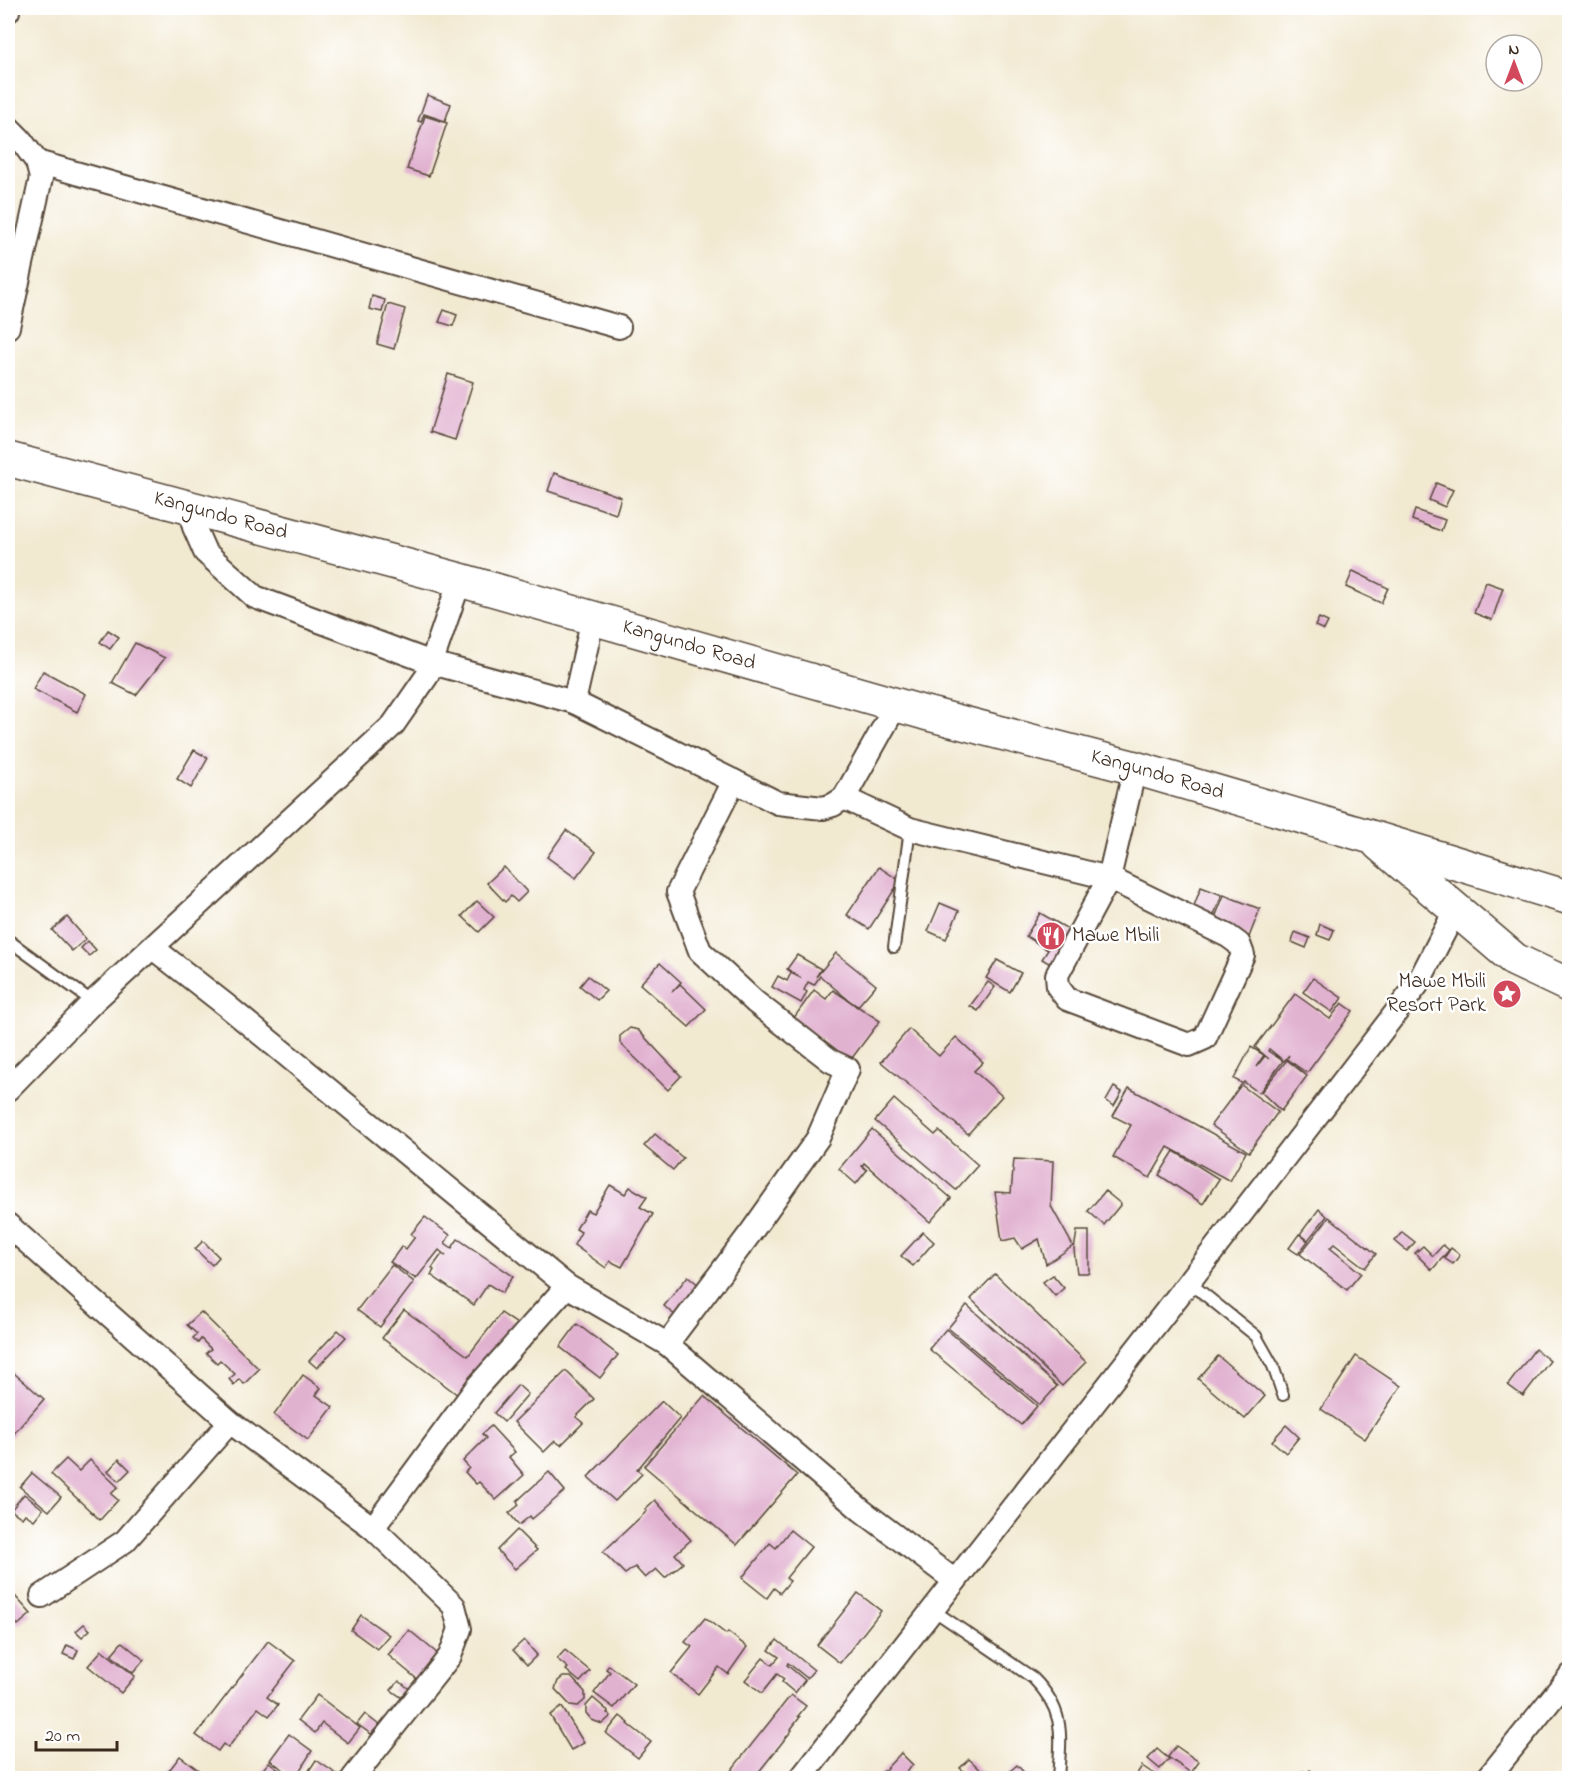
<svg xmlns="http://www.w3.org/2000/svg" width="1577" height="1786" font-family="'Indie Flower',sans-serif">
<rect width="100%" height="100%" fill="#fff"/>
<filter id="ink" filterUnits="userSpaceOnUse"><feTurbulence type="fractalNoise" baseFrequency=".0167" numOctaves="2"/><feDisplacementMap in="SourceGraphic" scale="12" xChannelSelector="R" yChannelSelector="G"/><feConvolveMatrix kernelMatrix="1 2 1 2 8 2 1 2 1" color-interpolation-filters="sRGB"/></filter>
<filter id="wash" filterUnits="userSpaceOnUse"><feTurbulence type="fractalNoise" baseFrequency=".008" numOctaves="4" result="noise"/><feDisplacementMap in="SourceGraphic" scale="24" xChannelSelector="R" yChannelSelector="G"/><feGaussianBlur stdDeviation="1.35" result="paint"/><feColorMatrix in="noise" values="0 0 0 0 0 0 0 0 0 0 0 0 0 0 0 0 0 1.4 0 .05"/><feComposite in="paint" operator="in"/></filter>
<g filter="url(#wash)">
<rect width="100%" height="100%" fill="#f2e9d1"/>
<g id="blocks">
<g fill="#e1b1d0">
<polygon points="427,95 451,104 445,121 424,114 421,122 418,121"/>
<polygon points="425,116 447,123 429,176 407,169"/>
<polygon points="372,296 385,300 382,312 369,309"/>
<polygon points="388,304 405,309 394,349 377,344"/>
<polygon points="444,310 457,315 453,326 439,322"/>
<polygon points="448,374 473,382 455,440 430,432"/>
<polygon points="554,473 621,497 616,514 548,491"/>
<polygon points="1436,483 1453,490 1445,507 1429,500"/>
<polygon points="1415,510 1445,520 1441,531 1412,520"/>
<polygon points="1353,571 1388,588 1381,603 1346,587"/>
<polygon points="1486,582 1503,588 1492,620 1474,613"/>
<polygon points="1319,618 1328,622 1324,630 1315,626"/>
<polygon points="108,630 119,637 110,649 100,642"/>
<polygon points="135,643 165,658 136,695 112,683"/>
<polygon points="43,671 86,694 77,712 33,689"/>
<polygon points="194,750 208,758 191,788 177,779"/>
<polygon points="566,830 596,852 576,878 547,857"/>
<polygon points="504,867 527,892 517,902 511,896 505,902 487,883"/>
<polygon points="879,867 900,881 869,929 847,915"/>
<polygon points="1201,887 1222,895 1211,922 1191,914"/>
<polygon points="1224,895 1260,909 1249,937 1213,923"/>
<polygon points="477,901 494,917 479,932 462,916"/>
<polygon points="940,903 959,911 946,939 928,931"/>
<polygon points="1040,913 1075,933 1055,967 1042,959 1048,950 1026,936"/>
<polygon points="67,917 86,939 72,951 52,930"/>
<polygon points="1320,924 1334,930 1330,940 1317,935"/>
<polygon points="1295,932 1310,938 1306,948 1292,942"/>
<polygon points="88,941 96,950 89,956 81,948"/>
<polygon points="836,953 876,985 857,1007 820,976 814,985 808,982 804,990 807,992 801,1003 772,987 778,976 787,981 791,973 801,978 787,969 797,955 821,969 816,977"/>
<polygon points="997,960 1021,973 1010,992 986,978"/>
<polygon points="660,963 681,982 672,992 680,984 706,1009 689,1027 640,984"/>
<polygon points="588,976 606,991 597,1000 580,986"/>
<polygon points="1313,978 1342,998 1332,1012 1303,992"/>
<polygon points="988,982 995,987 978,1011 970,1006"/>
<polygon points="814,990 826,999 833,990 880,1021 849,1062 824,1044 825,1042 793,1019"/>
<polygon points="1295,994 1330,1019 1342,1003 1353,1011 1307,1073 1287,1059 1289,1055 1284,1061 1269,1049 1268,1051 1283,1061 1259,1093 1244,1082 1243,1084 1234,1079 1251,1047 1264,1055 1256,1067 1265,1056 1269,1059 1255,1047"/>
<polygon points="630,1028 638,1030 681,1076 668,1090 620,1043 620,1036"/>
<polygon points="909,1029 939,1056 956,1037 983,1062 974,1071 1002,1096 968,1134 881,1062"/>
<polygon points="1287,1060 1307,1076 1281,1111 1261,1092"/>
<polygon points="1241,1085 1278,1112 1249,1152 1211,1125"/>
<polygon points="1114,1087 1122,1092 1114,1106 1106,1101"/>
<polygon points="1129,1088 1246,1152 1230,1181 1168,1147 1150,1178 1113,1157 1131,1125 1113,1116"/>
<polygon points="894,1099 935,1135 939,1131 978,1165 956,1190 875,1121"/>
<polygon points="872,1129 951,1198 930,1222 864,1163 862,1166 867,1170 856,1184 839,1169"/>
<polygon points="655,1134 683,1158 673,1170 644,1146"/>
<polygon points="1174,1151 1219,1179 1203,1204 1159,1175"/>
<polygon points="1014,1159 1053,1161 1051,1206 1073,1246 1046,1264 1039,1239 1022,1249 1015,1238 1002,1241 995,1192 1011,1193"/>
<polygon points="610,1185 625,1194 630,1187 647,1197 640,1207 653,1214 622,1267 610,1261 606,1268 574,1245 581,1232 576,1229 587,1210 593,1213"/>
<polygon points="1105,1191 1121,1204 1104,1225 1088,1211"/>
<polygon points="1319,1209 1327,1216 1308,1240 1300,1234"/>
<polygon points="425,1217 450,1235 445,1243 452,1248 458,1239 513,1276 502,1293 488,1284 474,1305 431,1275 434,1270 432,1268 442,1254 446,1256 439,1250 416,1279 390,1262 402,1246 406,1249 415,1237 411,1234"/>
<polygon points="1329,1217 1376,1254 1365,1268 1334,1244 1330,1248 1361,1273 1347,1290 1300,1254"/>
<polygon points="1077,1231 1089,1231 1089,1273 1077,1273 1074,1250"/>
<polygon points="923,1232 934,1242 913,1266 901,1256"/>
<polygon points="1402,1232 1415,1242 1407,1251 1395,1241"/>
<polygon points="1299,1234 1308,1241 1298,1254 1289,1248"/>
<polygon points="203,1241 219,1257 212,1265 195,1249"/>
<polygon points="1443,1245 1449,1250 1432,1270 1415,1253 1423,1246 1433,1256"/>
<polygon points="1451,1248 1460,1255 1453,1264 1444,1258"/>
<polygon points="392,1265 414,1282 380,1327 357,1310"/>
<polygon points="995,1274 1086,1362 1062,1386 971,1299"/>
<polygon points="1053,1275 1064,1288 1055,1296 1043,1282"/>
<polygon points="688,1276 701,1287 677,1317 664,1306"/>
<polygon points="967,1305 1057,1386 1040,1405 948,1328"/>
<polygon points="404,1310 468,1356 501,1313 517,1324 462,1398 382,1338"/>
<polygon points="201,1312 259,1369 244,1384 239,1379 234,1385 229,1379 235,1374 220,1360 217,1363 206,1353 211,1349 201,1339 198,1343 193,1338 197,1334 187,1325"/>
<polygon points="577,1324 618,1355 600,1378 560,1347"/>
<polygon points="946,1329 1037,1406 1021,1425 929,1349"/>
<polygon points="338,1330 346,1337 317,1368 309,1361"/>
<polygon points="1535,1349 1550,1361 1523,1396 1508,1385"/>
<polygon points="1218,1356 1265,1396 1245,1419 1198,1379"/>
<polygon points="1356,1356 1401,1386 1365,1439 1321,1409"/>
<polygon points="8,1368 44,1399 11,1437 8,1434"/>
<polygon points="566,1371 594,1399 576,1417 583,1423 561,1445 555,1441 544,1452 514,1422"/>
<polygon points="303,1375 321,1388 316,1395 333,1407 308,1440 274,1415"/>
<polygon points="518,1385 528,1394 504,1422 494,1413"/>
<polygon points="704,1396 797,1475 737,1545 644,1466"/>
<polygon points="662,1401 680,1418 637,1470 642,1474 615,1501 588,1477"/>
<polygon points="1286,1425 1299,1437 1286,1453 1272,1441"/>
<polygon points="491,1426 515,1452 509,1457 524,1475 496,1500 479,1482 476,1484 465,1472 469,1468 463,1461 486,1438 482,1434"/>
<polygon points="66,1459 79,1471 90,1460 118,1487 111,1494 118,1500 100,1520 51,1474"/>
<polygon points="119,1459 130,1470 119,1481 108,1471"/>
<polygon points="549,1472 565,1491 532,1519 530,1516 519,1525 509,1513 519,1505 517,1501"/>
<polygon points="32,1473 61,1497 49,1511 20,1487"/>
<polygon points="24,1494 43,1509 34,1520 25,1514 22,1518 11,1510"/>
<polygon points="655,1500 691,1540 675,1554 683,1563 665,1578 656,1569 645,1578 635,1567 625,1574 603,1552 647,1511 645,1509"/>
<polygon points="517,1530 537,1550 515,1569 497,1550"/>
<polygon points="790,1530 811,1547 786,1578 790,1581 780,1593 774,1588 767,1598 742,1578 770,1543 776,1548"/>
<polygon points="858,1593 881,1611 840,1663 817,1645"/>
<polygon points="15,1596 31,1614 18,1625 8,1614 8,1602"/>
<polygon points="361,1615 389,1635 377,1649 351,1630"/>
<polygon points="705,1618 726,1634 728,1632 747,1647 728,1674 719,1667 698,1694 671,1673 692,1647 685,1642"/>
<polygon points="84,1624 90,1630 82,1637 76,1631"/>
<polygon points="409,1630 438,1654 417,1679 388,1655"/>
<polygon points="524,1640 537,1655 527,1665 513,1650"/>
<polygon points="777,1640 814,1670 807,1678 788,1663 787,1665 805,1680 795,1693 782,1682 784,1679 777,1674 762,1693 745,1680 763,1658 772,1665 779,1657 769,1650"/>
<polygon points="268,1641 295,1661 267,1697 278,1705 269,1716 258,1708 228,1748 223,1744 218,1751 196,1735"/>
<polygon points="122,1642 144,1660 133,1673 111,1655"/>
<polygon points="67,1645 78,1650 74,1659 63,1654"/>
<polygon points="102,1650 135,1676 121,1693 88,1666"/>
<polygon points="565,1650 590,1671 580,1682 566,1670 568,1668 557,1659"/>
<polygon points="609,1665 634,1684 614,1708 594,1693 610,1672 606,1669"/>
<polygon points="563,1677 571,1677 585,1692 585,1700 578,1706 570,1705 555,1689 558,1681"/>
<polygon points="399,1681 412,1691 405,1700 391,1690"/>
<polygon points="317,1695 360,1728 348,1743 322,1723 315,1733 298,1720"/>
<polygon points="791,1695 806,1706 798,1716 800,1717 791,1729 792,1730 754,1778 736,1778 729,1773"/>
<polygon points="593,1698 608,1711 607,1713 611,1716 602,1724 592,1720 586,1713 586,1706"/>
<polygon points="562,1707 584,1743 571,1750 550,1715"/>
<polygon points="365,1714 379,1725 371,1734 357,1724"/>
<polygon points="620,1716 629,1723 628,1724 651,1742 638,1758 606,1733"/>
<polygon points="289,1734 312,1751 295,1778 270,1760"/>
<polygon points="1176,1746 1199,1762 1191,1773 1168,1757"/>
<polygon points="1157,1749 1169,1759 1160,1769 1148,1759"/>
<polygon points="901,1753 913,1765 900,1778 881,1778 879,1776"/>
<polygon points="180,1756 209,1778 174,1778 167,1773"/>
<polygon points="969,1759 987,1776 985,1778 972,1778 960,1768"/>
<polygon points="316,1760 338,1775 336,1778 304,1778"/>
<polygon points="269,1762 290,1778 256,1778"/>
<polygon points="1017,1765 1029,1778 1015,1778 1009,1772"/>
<polygon points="1142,1766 1154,1774 1151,1778 1134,1778"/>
<polygon points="1310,1770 1319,1776 1317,1778 1298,1778 1303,1771 1307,1773"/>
</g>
</g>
</g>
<g filter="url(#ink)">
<use href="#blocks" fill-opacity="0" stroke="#564739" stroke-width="1.5"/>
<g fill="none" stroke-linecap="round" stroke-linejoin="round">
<g stroke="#564739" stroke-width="14">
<g id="lane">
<polyline points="8,940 93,1002"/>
<polyline points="894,947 910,829"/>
<polyline points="1189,1282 1256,1336 1273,1366 1283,1395"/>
<path d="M933,1610L1033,1678C1066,1711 1061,1735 1058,1778"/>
</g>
</g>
<g stroke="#564739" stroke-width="26">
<g id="street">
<polyline points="8,11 8,8"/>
<polyline points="8,127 20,139 37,162 41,178 8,327"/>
<polyline points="37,162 619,327"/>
<polyline points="189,507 194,527 205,552 255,597 432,663 574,702 778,803 823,808 833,805 844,798 896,705"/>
<polyline points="574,702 593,618"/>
<polyline points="844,798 910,829 1109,878 1228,936 1239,944 1243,955 1205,1038 1189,1045 1067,999 1058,987 1057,975 1109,878 1135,768"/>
<polyline points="153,948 227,1006 567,1286 477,1387 373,1528"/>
<polyline points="8,1089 93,1002 393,725 427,676 460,580"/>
<polyline points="8,1225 230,1422 373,1528 454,1606 460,1629 450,1656 353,1778"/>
<polyline points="567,1286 667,1344 861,1510 955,1581"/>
<polyline points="667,1344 752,1231 818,1138 848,1069 831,1061 755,1002 700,951 678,892 734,781"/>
<polyline points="42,1596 125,1541 230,1422"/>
<polyline points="801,1778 1189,1282 1417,985 1455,911"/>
<polyline points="1488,1778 1570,1676"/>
</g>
</g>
<g stroke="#564739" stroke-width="36">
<g id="highway">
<path id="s1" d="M8,459L460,580L925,713L1135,768L1371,837L1570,898"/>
<polyline points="1379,844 1515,960 1570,986"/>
</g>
</g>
<use href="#lane" stroke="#fff" stroke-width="10"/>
<use href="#street" stroke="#fff" stroke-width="22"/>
<use href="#highway" stroke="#fff" stroke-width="33"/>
</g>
</g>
<defs>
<g id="restaurant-disc" transform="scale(1.5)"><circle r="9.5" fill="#d1495b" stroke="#fff"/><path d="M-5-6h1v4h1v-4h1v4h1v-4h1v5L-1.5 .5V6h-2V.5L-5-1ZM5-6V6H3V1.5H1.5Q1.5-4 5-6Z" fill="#fff"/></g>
<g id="sight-disc" transform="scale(1.5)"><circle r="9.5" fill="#d1495b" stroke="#fff"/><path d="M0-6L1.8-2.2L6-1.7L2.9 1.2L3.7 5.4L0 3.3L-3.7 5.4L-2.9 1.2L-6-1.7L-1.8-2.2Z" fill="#fff"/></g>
</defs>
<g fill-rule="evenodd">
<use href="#restaurant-disc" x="1051" y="936"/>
<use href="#sight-disc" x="1507" y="994"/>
</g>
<g text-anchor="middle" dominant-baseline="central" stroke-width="5" stroke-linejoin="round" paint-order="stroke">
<g font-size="21" fill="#3b2a1e" stroke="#fff">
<text stroke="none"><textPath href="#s1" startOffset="220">Kangundo Road</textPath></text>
<text stroke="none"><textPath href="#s1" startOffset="706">Kangundo Road</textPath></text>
<text stroke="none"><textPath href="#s1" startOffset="1192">Kangundo Road</textPath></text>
</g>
<g font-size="21" fill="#3b2a1e" stroke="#fff" text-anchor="start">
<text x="1072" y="936">Mawe Mbili</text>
<text x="1486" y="982" text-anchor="end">Mawe Mbili<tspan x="1486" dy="24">Resort Park</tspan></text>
</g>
</g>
<rect width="1577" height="1786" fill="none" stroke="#fff" stroke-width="30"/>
<g transform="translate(1514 63)"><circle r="28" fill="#ffffff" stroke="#b1aaa5" stroke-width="1.5"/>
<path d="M0-4.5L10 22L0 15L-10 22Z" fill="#d1495b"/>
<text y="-9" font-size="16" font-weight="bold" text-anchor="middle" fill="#3b2a1e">N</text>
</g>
<path d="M36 1741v9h81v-9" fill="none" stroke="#3b2a1e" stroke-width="3"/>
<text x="45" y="1741" font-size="18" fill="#3b2a1e" stroke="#ffffff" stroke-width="4.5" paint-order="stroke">20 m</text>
</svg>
